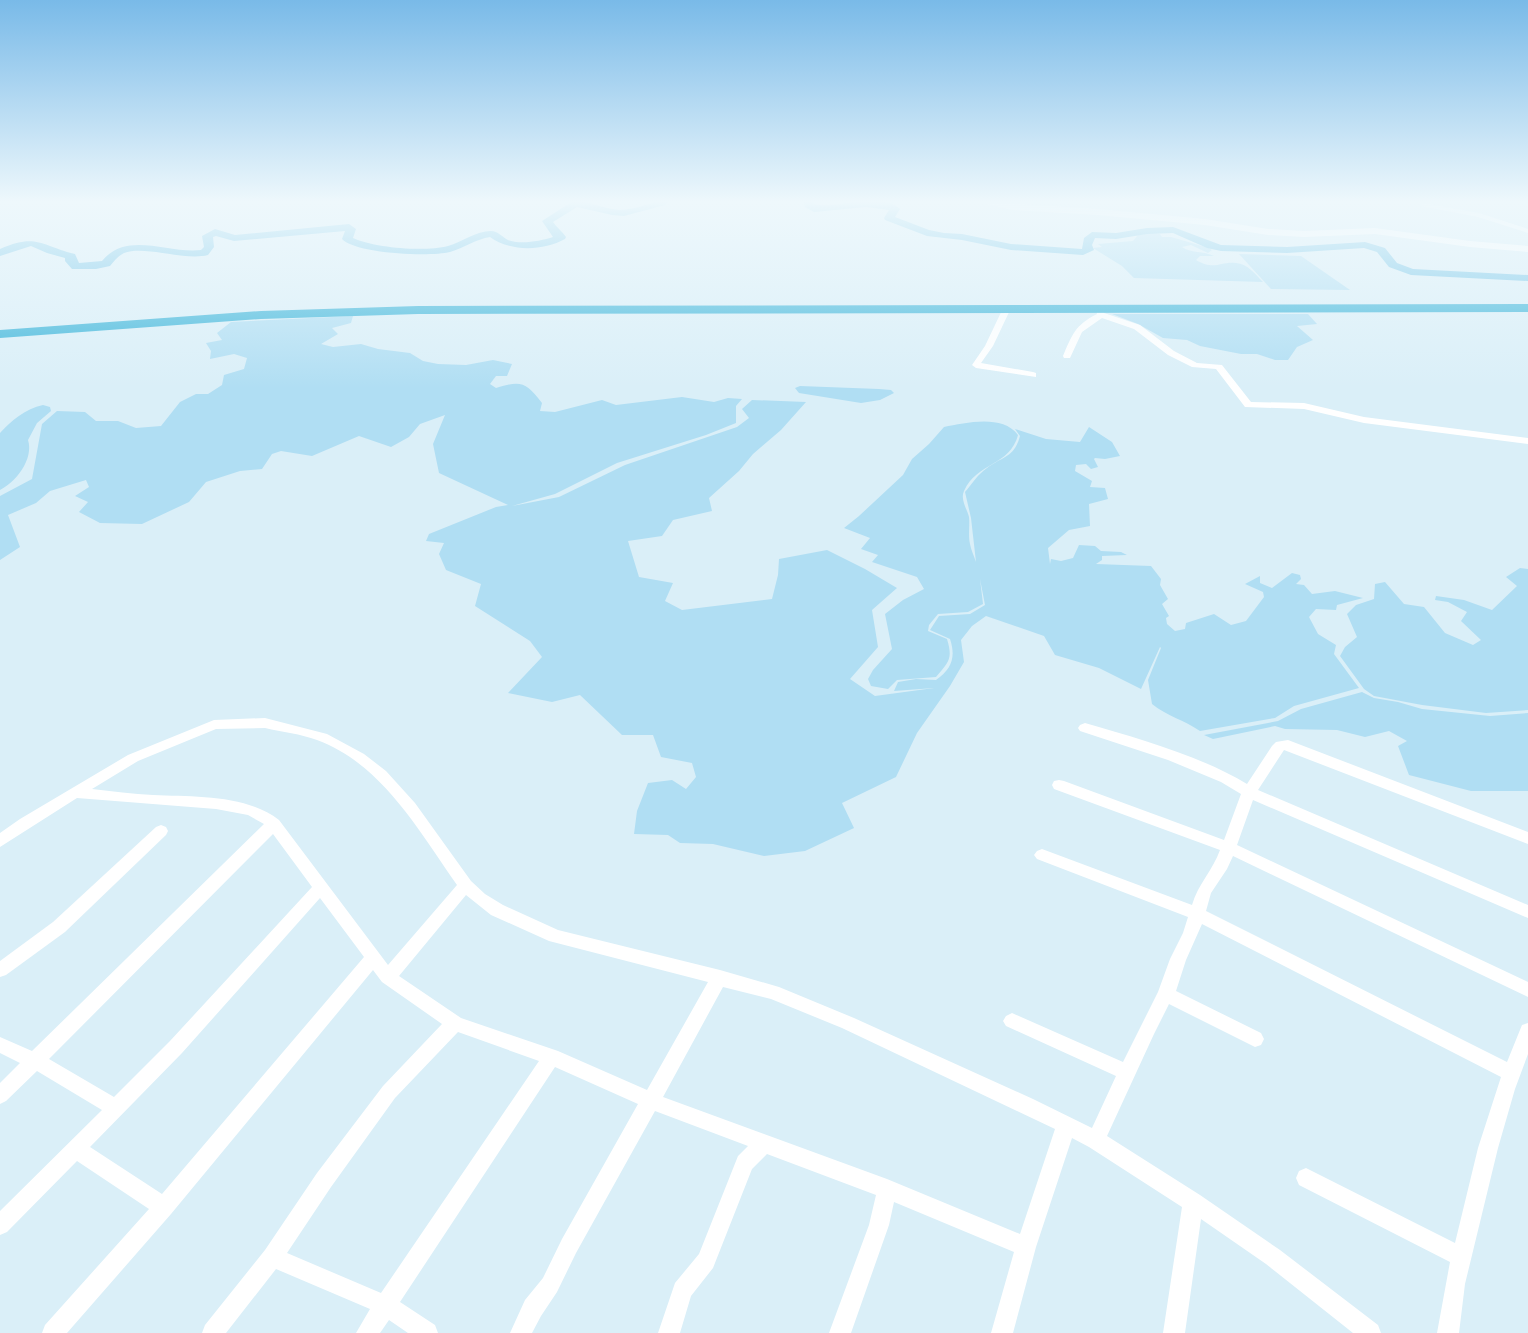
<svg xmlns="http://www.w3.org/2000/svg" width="1528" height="1333" font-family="'DejaVu Sans',sans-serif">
<rect width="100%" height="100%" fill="#daeff8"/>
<g fill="#b0def3">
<path d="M1151,233L1160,234L1162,237H1171L1209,248L1212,250L1208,253L1191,245L1182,247C1190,253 1204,251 1214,256H1200L1196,260C1215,271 1220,261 1236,263C1248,264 1255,274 1263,282L1134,278L1122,266L1093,248L1102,247L1098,244L1133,241L1138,235Z"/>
<polygon points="1239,254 1301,256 1350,290 1271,289"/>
<polygon points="1112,314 1308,314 1317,324 1297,326 1313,340 1297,347 1288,360 1275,360 1257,354 1241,354 1200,346 1187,340 1163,338 1138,324"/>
<path d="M353,316L351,323L332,328L338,334L321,344L333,347L361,344L378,349L410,353L423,361L438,364L466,365L493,360L512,364L507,376H496L490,384L496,388C521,380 526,382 542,403L540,411L555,412L602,400L616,405L682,397L714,402L728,398L742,399L736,406V423L706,435L617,463L555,494L512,506L559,497L625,465L737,427L749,418L742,409L752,400L806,402L781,430L753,454L739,471L709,498L712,511L673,520L662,536L628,541L639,577L673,583L665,601L682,610L772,599L778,575L779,559L827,550L865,569L897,588L872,610L878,647L850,679L875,696L934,688L894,691L898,682L916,679L936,680C952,669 956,657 950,639L930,630L939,616L970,614L985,605L980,579L983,604L968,612L938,614L929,625L928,631L947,639C953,659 949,662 936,677L897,680L888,689L871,686L868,679L873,670L892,649L885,614L903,600L924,589L917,577L872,562L878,555L861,549L870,538L844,528L859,516L903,475L912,459L929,444L944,427C966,423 1002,414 1018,435C1010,466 977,462 964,491C960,499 967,509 969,517C970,525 968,535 970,544C971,550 974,556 976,562L971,518L965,492C972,484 978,474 987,468C1003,456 1014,458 1020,436L1015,429L1046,439L1080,442L1089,427L1112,442L1120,456L1105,459L1095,458L1094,459L1098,467L1091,469L1086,464L1076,465L1075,471L1092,481L1090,487L1105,488L1108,499L1089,504L1090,526L1069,530L1048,548L1050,564L1051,559L1061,561L1073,558L1079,545L1095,546L1101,551L1121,552L1127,555L1102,556V560L1096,564L1151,566L1161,579L1160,585L1168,599L1162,604L1169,616L1166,618L1167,624L1175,631L1185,629L1186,623L1214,614L1231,625L1246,621L1264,597L1263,592L1245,584L1260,576V583L1272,588L1292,573L1300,575L1301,579L1296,584L1304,585L1312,594L1335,591L1363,598L1337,605L1336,610L1316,609L1309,617L1318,634L1336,645L1334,654L1359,688L1294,706L1275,718L1200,731C1184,720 1167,716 1152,704L1148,680L1161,648L1160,647L1141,689L1099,668L1055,655L1044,636L986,616L972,626L961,640L964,662L950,686L917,733L896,777L842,803L854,828L805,851L764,856L713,844L680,843L668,835L634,834L637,811L648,783L672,780L686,789L696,777L692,763L661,757L653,735H622L580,695L552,702L508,693L542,657L530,641L475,606L481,584L446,570L439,554L444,543L426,541L429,534L496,507L508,505L439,473L433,444L445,415L420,424L409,437L391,447L359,436L312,456L281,451L272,454L262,469L240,471L206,482L189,502L142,524L100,523L79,512L88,502L75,496L89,487L86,480L50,491L36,503L8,515L20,547L0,560V496L32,479L42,424L57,411L85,412L96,421H118L136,428L161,426L180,402L196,394H208L222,385L224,375L244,369L247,358L234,354L210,359L211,351L206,343L222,340L217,333L231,322Z"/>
<polygon points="800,386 879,389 891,390 894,393 880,400 861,403 799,393 795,388"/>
<path d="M43,405L50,407L51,411L37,423L28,440C34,459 16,482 0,490V433C12,420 25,409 43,405Z"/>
<polygon points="1520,568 1528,569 1528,710 1486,713 1422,705 1374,696 1364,689 1340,656 1345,647 1357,637 1347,614 1356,605 1374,599 1375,584 1385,582 1404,604 1424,607 1445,633 1473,645 1481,640 1461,621 1467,612 1448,602 1435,600 1436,596 1464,600 1492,610 1517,586 1506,577"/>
<polygon points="1362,692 1374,698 1398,702 1422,709 1490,716 1528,713 1528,791 1471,791 1409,775 1398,746 1407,741 1389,731 1365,737 1337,730 1285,729 1275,726 1213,739 1204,735 1278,721 1301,709"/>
</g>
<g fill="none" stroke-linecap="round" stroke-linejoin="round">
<g fill="#73c4e7" fill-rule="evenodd">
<path d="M573,201C590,201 604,209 620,210C637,210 651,201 668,201L665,205L624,216L612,215L577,207L553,222C557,228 562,231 566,237L565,239C543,251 510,252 490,237C476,239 464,248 450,252C430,257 356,254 342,239L345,231L234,241L216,236L213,237L214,247L208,255C184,261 145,245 124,253C118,256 114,261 110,266L96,269H72L65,261V258L47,253L31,246L0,256V249C36,233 40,245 75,254L79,263L102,261C127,230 168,254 201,250L204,247L202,236L215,229L235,235L349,224L356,229L353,238C375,248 424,252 448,246C462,242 476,231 491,231C498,231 502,237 508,240C520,245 541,241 553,237L542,221Z"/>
<path d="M803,201C811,201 814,205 821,205C844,207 881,192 900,209L895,217L929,230L944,233L962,234L1011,244L1082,249L1084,238L1092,232L1116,233L1147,228L1173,227L1221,245L1287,247L1365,242L1385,248L1397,263L1413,269L1528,275V281L1411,275L1389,267L1377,252L1364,248L1287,253L1221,251L1207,248L1173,233L1147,234L1116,239L1095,238L1092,245L1094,250L1083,255L1011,250L962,240L927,236L885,220L884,218L889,210L866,207L814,212L805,207Z"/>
</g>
<g fill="#fff" fill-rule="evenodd">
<polygon points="1423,203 1479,213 1528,229 1528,233 1478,217 1421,206"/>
<polygon points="1004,306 1011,308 993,346 981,363 1033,372 1036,373 1036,377 976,368 972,365 985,346"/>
<path d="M1095,307H1101L1104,313L1140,325L1174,351L1197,363L1222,365L1251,402L1304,403L1364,417L1528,438V444L1364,423L1304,409L1245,407L1216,369L1192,367L1168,355L1134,329L1102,318L1082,332L1070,358H1064L1063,356C1072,335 1075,325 1097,314Z"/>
<path d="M265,718L327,734L364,754L386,771L415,803L471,881L485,894L503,905L558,930L720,970L779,987L854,1018L1033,1099L1092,1128L1116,1076L1006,1026L1003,1021L1006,1016L1012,1013L1123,1062L1158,992L1170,959L1183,933L1188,917L1037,859L1034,855L1037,851L1042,849L1192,905C1198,884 1213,870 1220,850L1054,789L1052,785L1054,781L1059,780L1064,781L1224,840L1241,794L1221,782L1168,760L1080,731L1078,728L1080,725L1085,723C1137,738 1201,756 1247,784L1272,746L1276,742L1288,740L1528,832V844L1284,750L1258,790L1528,905V918L1253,800L1237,845L1528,982V997L1233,856L1227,869L1211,893L1206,911L1507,1062L1522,1025L1528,1023V1054L1515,1089L1498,1148L1465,1284L1459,1333H1437L1450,1262L1299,1185L1296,1178L1299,1171L1306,1168L1455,1243L1478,1148L1501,1077L1202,924L1186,960L1176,991L1261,1033L1264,1039L1261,1045L1255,1047L1169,1004L1154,1034L1107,1136L1200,1195L1280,1250L1378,1325L1381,1333H1353L1266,1264L1201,1219L1185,1333H1163L1182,1207L1089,1147L1072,1138L1036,1247L1013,1333H991L1014,1252L894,1202L889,1225L851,1333H829L869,1225L876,1195L767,1154L752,1169L713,1268L691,1296L680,1333H658L675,1283L699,1254L738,1156L748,1146L655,1111L576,1253L557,1292L541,1316L532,1333H510L525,1300L543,1278L562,1239L638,1104L555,1067L400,1302L435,1325L438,1333H408L389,1320L380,1333H356L370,1309L276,1269L226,1333H202L205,1325L265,1250L317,1173L383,1086L442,1024L382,982L373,970L171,1214L67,1333H42L45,1325L149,1209L77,1161L7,1232L0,1235V1211L102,1110L37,1071L6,1101L0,1104V1083L20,1063L0,1053V1037L32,1051L264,824L248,815L216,809L77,798L0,847V833L20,819L128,755L214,720ZM265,728C282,732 301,734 317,740C382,764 419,831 457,885L388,965L279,820C245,794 194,797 153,795C133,794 112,791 92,789L138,761L216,729ZM273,834L312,887L170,1041L114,1097L49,1059ZM466,895L491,915L549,941L708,982L647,1090L558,1051L461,1018L399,976ZM320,898L364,957L162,1194L90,1147L182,1053ZM723,987L771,999L842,1028L1055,1129L1020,1234L887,1179L663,1097ZM458,1032L539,1061L381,1293L287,1253L331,1187L395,1098Z"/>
<polygon points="161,825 166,827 168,831 166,835 65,932 6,975 0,977 0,961 53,922 156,827"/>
</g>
<polygon fill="#fff" fill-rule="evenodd" points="975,201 1098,209 1205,219 1268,229 1304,231 1375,228 1470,241 1528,246 1528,252 1470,247 1375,234 1304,237 1268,235 1205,225 1098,215 1012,210"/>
<polygon fill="#40b6da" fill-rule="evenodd" points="1528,304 1528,312 418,314 261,319 0,338 0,330 261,311 418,306"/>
</g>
<linearGradient id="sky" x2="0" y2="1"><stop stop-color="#79bae8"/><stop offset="0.52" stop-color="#eef8fc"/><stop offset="1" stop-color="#eef8fc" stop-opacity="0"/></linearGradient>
<rect width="1528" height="388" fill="url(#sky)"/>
</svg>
